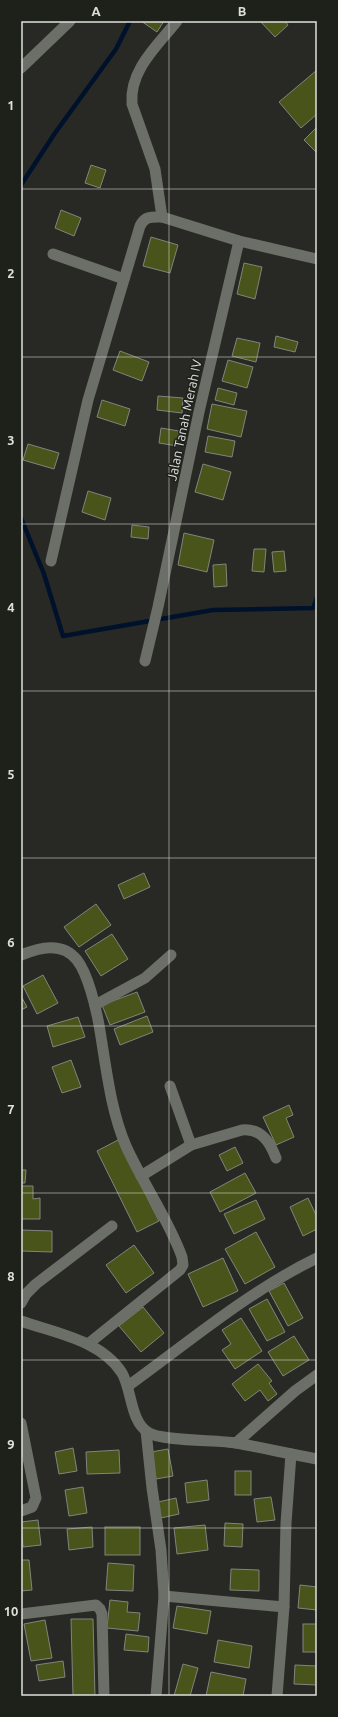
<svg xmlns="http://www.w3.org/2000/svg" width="338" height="1717" font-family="Ubuntu,sans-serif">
<rect width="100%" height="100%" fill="#282924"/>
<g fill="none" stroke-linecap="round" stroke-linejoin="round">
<g stroke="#00112b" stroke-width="4.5">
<polyline points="21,185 55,133 116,49 130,21"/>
<polyline points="21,518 44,574 63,636 213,610 313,608 317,598"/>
</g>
</g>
<g fill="#485419" stroke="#82847d">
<polygon points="141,21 164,21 157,32"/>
<polygon points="260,21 285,21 288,25 275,37"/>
<polygon points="317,70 317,114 301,128 279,102"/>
<polygon points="317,127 317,153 304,140"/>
<polygon points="91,165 106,170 100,188 85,183"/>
<polygon points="61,210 81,218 74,236 55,228"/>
<polygon points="151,237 178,245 170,273 143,266"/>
<polygon points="244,263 262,267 255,299 237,294"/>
<polygon points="276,336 298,342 295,352 274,347"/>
<polygon points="237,338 260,343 256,362 232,356"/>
<polygon points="120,351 149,362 142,381 113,370"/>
<polygon points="228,360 253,367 247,388 222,381"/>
<polygon points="218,388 237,393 234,405 215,400"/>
<polygon points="158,396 183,398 182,413 157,410"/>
<polygon points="102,400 130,409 125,426 97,417"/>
<polygon points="212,404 247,411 241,437 207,429"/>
<polygon points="161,428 179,431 177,446 159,443"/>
<polygon points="208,436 235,441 232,457 205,452"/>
<polygon points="28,444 59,453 54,469 23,460"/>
<polygon points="203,464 231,472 223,500 195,492"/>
<polygon points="88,491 111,498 105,520 82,512"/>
<polygon points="132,525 149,527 148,539 131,537"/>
<polygon points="184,533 214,540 207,572 178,565"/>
<polygon points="254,549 266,549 264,572 252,571"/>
<polygon points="284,551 286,571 274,572 272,552"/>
<polygon points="226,564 227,586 214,587 213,565"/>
<polygon points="144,873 150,887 124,899 118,885"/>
<polygon points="96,904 111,925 79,947 64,927"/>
<polygon points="112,934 128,959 101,976 85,951"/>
<polygon points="43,975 58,1003 37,1014 23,986"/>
<polygon points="137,992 145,1012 110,1025 102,1005"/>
<polygon points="21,996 27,1007 21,1010"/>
<polygon points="147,1016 153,1032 120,1045 114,1029"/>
<polygon points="78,1017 85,1037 53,1047 47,1026"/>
<polygon points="71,1060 81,1087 62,1093 52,1067"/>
<polygon points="289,1105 293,1115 286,1118 294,1137 276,1145 263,1117"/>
<polygon points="118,1140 159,1221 137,1232 97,1151"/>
<polygon points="235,1147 243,1163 227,1171 219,1155"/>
<polygon points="21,1170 26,1170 25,1183 21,1183"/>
<polygon points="245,1173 256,1193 220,1212 210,1192"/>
<polygon points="21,1186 33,1186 33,1199 40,1198 40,1219 21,1219"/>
<polygon points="308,1198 317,1217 317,1229 303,1236 290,1207"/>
<polygon points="256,1200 265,1219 234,1234 224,1214"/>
<polygon points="21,1230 52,1231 52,1252 21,1251"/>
<polygon points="256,1232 275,1267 245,1284 225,1249"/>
<polygon points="134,1245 154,1273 126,1293 106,1265"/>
<polygon points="223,1258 238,1291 203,1307 188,1274"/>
<polygon points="284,1283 303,1318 288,1326 269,1291"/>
<polygon points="267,1299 285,1332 267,1341 249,1309"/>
<polygon points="143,1307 164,1333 141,1352 119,1326"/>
<polygon points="241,1318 262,1351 235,1369 222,1350 231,1344 222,1330"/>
<polygon points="294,1336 309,1360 283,1376 268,1352"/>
<polygon points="258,1364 272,1381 269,1383 277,1394 268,1401 260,1390 245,1401 232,1384"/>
<polygon points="73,1448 77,1471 59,1474 55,1452"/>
<polygon points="168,1449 173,1476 156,1479 151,1452"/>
<polygon points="119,1450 120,1473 87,1474 86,1452"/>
<rect x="235" y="1471" width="16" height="24"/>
<polygon points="207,1480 209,1500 187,1503 185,1483"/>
<polygon points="83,1487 87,1513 69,1516 65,1490"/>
<polygon points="271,1497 275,1520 257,1522 254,1499"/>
<polygon points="176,1498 179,1514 161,1518 158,1502"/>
<polygon points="38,1520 41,1545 23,1547 21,1522"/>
<polygon points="225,1523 243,1524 242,1547 224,1546"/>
<polygon points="205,1525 208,1550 177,1554 174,1528"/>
<polygon points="92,1527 93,1547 69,1550 67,1529"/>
<rect x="105" y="1527" width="35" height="28"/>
<polygon points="21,1560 29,1560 32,1590 21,1591"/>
<polygon points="108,1563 134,1565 133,1591 106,1590"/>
<polygon points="231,1569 259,1570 259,1591 230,1590"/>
<polygon points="300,1585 317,1587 317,1610 298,1608"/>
<polygon points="110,1600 128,1602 127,1612 140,1613 138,1631 107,1628"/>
<polygon points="177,1606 211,1611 207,1634 173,1628"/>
<polygon points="71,1619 93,1619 95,1696 73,1696"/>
<polygon points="45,1620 52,1658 31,1661 24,1624"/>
<rect x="303" y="1624" width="14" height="28"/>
<polygon points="126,1634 149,1637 148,1652 124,1650"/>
<polygon points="218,1640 252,1646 249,1668 214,1662"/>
<polygon points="63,1661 65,1677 39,1681 36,1665"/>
<polygon points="183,1664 198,1668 190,1696 174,1696"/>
<polygon points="295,1665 317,1666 317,1685 294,1684"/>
<polygon points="211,1672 246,1679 243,1696 206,1696"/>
</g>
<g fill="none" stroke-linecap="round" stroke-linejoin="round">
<g stroke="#6c6e68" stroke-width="11">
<polyline points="21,68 70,21"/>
<path d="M162,217L155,169L132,104C129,70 158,45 177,21"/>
<polyline points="53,254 124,279"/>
<path d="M51,561L88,400L140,226C145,216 151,217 162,217L239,241L317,259"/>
<polyline points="145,661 158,607 199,412 239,241"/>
<path d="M21,955C39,948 62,941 77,960C88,974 96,1008 99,1025C106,1065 110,1109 126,1146C143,1184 169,1220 182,1257L183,1265L180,1270L88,1344"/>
<polyline points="95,1005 145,978 171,955"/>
<polyline points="170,1086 191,1145"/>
<path d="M141,1176L191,1145L242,1130C261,1128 270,1142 276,1158"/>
<polyline points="21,1303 26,1294 36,1284 112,1226"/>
<path d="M128,1386C189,1342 249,1291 317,1258"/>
<polyline points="21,1423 36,1498 32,1507 21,1511"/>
<polyline points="146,1431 152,1488 161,1550 164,1596 156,1696"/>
<polyline points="236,1443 295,1391 317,1375"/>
<polyline points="164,1596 284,1607"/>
<polyline points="21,1614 96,1605 100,1609 102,1614 104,1696"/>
<polyline points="277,1696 284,1607 286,1523 291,1454"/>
</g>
<path stroke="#6c6e68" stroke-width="11" d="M21,1321C55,1333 101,1340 122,1373C132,1390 130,1422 149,1433C162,1441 217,1440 236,1443C263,1448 290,1454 317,1459"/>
</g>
<path fill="none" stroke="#dfe0dd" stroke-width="1" stroke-opacity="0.55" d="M169,21V1696M21,189H317M21,357H317M21,524H317M21,691H317M21,858H317M21,1026H317M21,1193H317M21,1360H317M21,1528H317"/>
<g text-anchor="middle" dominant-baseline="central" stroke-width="3" stroke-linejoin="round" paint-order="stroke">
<g font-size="13" fill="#dfe0dd" stroke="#1e201a">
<text transform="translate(184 420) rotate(-78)">Jalan Tanah Merah IV</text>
</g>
</g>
<rect width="338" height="1717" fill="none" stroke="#1e201a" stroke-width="44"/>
<rect x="22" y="22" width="294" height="1673" fill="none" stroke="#dfe0dd" stroke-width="1.5"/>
<g font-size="13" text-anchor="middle" font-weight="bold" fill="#dfe0dd">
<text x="96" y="16">A</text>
<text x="242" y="16">B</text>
<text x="11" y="110">1</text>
<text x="11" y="278">2</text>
<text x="11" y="445">3</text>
<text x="11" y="612">4</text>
<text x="11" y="779">5</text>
<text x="11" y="947">6</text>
<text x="11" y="1114">7</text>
<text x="11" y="1281">8</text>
<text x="11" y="1449">9</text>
<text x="11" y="1616">10</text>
</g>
</svg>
